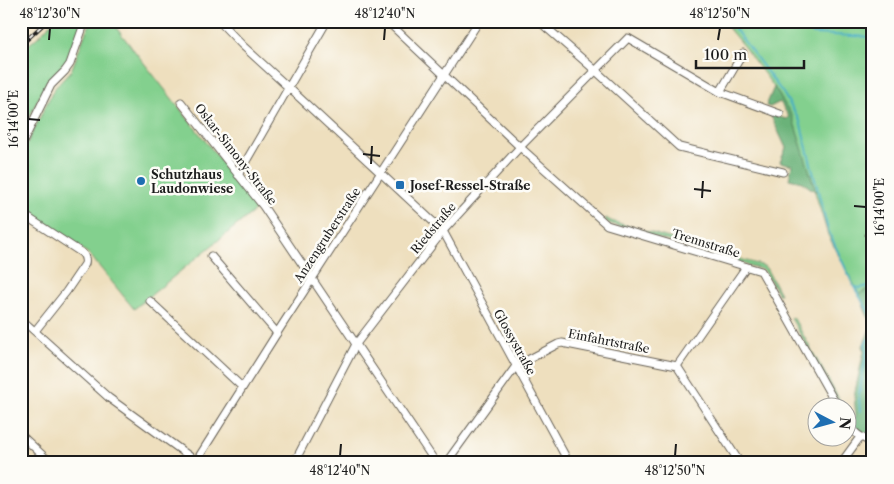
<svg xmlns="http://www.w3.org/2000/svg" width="894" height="484" font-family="'Libre Caslon Text',serif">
<rect width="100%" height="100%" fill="#fdfcf7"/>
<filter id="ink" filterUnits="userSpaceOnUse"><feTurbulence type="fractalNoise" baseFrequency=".02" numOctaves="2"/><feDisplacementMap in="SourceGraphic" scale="10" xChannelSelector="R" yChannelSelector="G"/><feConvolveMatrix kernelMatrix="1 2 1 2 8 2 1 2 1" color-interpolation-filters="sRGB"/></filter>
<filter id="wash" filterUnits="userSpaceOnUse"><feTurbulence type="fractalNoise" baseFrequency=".0096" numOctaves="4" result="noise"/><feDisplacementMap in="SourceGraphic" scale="20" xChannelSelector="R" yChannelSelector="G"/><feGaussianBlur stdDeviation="1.12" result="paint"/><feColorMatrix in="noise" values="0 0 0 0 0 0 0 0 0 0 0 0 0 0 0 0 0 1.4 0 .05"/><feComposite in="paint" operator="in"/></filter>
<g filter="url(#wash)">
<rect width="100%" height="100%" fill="#eedfbe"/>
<g fill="#83d08e" stroke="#507655">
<polygon points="53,21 83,21 65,66 46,83 21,134 21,51 39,36"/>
<polygon points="92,21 111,21 258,208 134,309 89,254 21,208 21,156 54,89 71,71 86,32"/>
<polygon points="727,21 836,21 873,26 873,286 859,294 828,235 792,116 774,87 744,47 725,24"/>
<polygon points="606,218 611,221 764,266 766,268 780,294 778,294 764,270 609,223 605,220"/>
<polygon points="793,317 843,406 841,406 791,318"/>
</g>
<g fill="#6ab279" stroke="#43674a">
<polygon points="774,87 792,116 816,192 802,182 789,179 792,165 780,162 786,148 770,114 786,119 789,117 780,102 770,107 766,106"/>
<polygon points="873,286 873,437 857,430 852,419 856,416 854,396 864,351 863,346 871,326 859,294"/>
</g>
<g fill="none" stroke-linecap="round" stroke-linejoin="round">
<g stroke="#43adc2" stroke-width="2">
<polyline points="729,21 783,93 800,121 828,230 854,287 873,319"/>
<polyline points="788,21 814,34 873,37"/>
<polyline points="855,287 860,288 873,285"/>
<polyline points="860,411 859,395 867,350 865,343 868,340 873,338"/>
</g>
</g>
</g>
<g filter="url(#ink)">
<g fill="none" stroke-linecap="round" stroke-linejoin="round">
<g stroke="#666055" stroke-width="9">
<g id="minor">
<polyline points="219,21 242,45 288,87 443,231 569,463"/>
<polyline points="387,21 520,147 607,225 761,271 837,406"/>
<polyline points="539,21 596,71 679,147 783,172"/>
<polyline points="548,29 554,21"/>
<polyline points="720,92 743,53"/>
<polyline points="181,102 263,206 436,463"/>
<polyline points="21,146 51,85 65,71 70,64 83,27 86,21"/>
<polyline points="238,175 327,21"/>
<path d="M21,213L82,253C85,256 86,260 85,264L66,292L35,331"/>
<polyline points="869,235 873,233"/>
<polyline points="211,256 277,333"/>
<polyline points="150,301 242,387"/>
<polyline points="21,319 109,398 196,461"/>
<polyline points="677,366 746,267"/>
<path d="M846,422C853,433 862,438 873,443"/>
<polyline points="21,435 51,463"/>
<polyline points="195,463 277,333 479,21"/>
<polyline points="294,463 356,344 443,231 520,147 628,38 720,92 780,114"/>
<polyline points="446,463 516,366 558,344 562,343 677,366 740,463"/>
<polyline points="841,463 860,437"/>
</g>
</g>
<use href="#minor" stroke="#fff" stroke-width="7"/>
<g stroke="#1c1c1c" stroke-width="4">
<polyline id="rail" points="21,45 47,21"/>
</g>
<use href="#rail" stroke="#fdfcf7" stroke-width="2" stroke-dasharray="5.5" stroke-linecap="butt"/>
</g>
</g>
<path fill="none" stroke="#1c1c1c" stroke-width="2" d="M49,40L50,28M384,40L385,28M718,40L720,28M28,119L40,120M363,154L380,156M371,164L372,146M694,189L711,191M702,198L703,181M854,206L866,207M340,456L341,444M675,456L676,444"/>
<g fill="#1f6fb2" stroke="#fdfcf7" stroke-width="2">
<circle cx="141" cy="181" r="5"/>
<rect x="395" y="180" width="10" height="10" rx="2.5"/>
</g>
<g text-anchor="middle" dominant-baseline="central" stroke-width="5" stroke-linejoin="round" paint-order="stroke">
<g font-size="12" fill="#1c1c1c" stroke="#fdfcf7">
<text transform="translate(236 154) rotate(52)">Oskar-Simony-Straße</text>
<text transform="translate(433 228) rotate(-50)">Riedstraße</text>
<text transform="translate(327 235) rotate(-57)">Anzengruberstraße</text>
<text transform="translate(706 243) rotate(17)">Trennstraße</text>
<text transform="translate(609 341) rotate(11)">Einfahrtstraße</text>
<text transform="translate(515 342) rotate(61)">Glossystraße</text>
</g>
<g font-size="12" font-weight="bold" fill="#1c1c1c" stroke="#fdfcf7" text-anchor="start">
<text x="151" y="174">Schutzhaus<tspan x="151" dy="14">Laudonwiese</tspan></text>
<text x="410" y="185">Josef-Ressel-Straße</text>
</g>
</g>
<rect width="894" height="484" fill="none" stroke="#fdfcf7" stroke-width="55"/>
<g transform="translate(832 422) rotate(96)"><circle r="24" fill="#fdfcf7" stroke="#a3a29f"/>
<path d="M0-4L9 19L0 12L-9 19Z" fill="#1f6fb2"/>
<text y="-8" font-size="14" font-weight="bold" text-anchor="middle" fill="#1c1c1c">N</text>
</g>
<path d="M696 60v8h108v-8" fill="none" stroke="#1c1c1c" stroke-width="2.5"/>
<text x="704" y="60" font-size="15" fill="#1c1c1c" stroke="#fdfcf7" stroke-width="4" paint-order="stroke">100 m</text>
<rect x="28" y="28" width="838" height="428" fill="none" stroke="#1c1c1c" stroke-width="2"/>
<g font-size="12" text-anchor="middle" fill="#1c1c1c">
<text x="50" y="18">48°12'30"N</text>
<text x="385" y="18">48°12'40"N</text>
<text x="720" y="18">48°12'50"N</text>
<text transform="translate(14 119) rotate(-90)" y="4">16°14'00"E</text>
<text transform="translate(880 207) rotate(-90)" y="4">16°14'00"E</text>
<text x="340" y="475">48°12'40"N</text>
<text x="675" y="475">48°12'50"N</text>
</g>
</svg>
